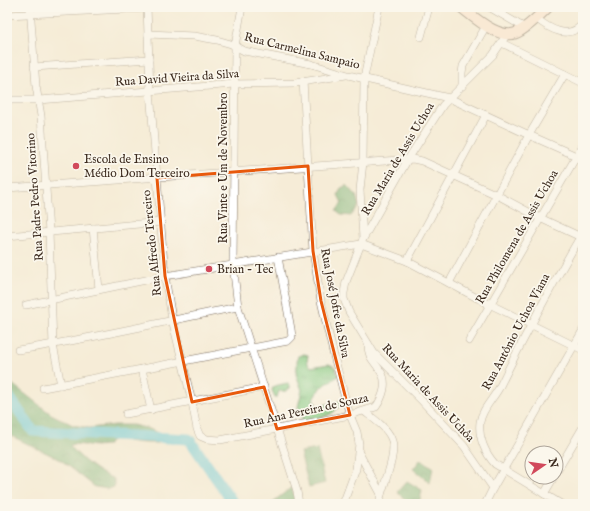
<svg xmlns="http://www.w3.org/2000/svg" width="590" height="511" font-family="'IM FELL English',serif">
<defs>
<pattern id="grass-tufts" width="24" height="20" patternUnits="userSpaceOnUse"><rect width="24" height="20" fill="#86c77f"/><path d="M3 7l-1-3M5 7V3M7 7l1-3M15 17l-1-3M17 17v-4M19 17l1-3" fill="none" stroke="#6fa267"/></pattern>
<pattern id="forest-crowns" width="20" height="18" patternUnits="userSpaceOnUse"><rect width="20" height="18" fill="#6cac6e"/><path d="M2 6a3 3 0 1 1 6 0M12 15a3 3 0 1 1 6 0" fill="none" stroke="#5a8c5a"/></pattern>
</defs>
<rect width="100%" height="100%" fill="#fbf7ec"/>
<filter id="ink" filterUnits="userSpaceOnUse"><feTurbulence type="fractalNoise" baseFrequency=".025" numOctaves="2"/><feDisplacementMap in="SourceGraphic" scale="8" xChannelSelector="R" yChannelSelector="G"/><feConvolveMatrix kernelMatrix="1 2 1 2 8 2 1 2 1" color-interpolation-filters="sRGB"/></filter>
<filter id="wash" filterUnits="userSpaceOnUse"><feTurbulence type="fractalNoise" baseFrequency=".012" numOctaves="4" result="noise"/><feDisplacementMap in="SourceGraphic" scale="16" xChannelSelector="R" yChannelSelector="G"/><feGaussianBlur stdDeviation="0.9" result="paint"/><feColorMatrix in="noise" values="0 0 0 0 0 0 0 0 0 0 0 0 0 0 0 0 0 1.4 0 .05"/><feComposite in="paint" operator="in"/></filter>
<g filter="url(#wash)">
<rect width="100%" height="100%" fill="#f6ecd7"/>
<g fill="url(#grass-tufts)" stroke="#60784e">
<path d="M304,354L308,355L307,362L311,367L329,364L335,367L338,376L320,388L313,399L318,407L339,401L341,402C335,418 317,418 303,422L298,407L302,390L296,374C298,367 296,362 298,356Z"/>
<polygon points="288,383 290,385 290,388 286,391 279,391 277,397 275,397 272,390 274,386"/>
</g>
<g fill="url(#forest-crowns)" stroke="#546b46">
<polygon points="347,185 356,195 359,206 351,216 341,215 336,211 342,203 338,195 341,188"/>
<path d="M7,380L51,414L73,425L89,428L115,425H133L146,428L157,432L162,439L159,443C144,443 131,443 117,438L112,440L108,445L96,446L73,444L70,446C82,460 97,472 114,479V487L108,489L95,487L61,460L7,434Z"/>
<polygon points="317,449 325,483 309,487 300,452"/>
<polygon points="420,460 433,467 430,483 413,469"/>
<polygon points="407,481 422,490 419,504 410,504 397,492"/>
<polygon points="292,487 296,504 270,504"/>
</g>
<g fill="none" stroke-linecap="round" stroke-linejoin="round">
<polyline stroke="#5dc6d9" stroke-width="11" points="7,394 33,431 189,439 234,504"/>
</g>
</g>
<g filter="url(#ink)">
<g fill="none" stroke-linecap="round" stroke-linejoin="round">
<g stroke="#7c6e5f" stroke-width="8">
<g id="street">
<polyline points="30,7 36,86 41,116 49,232 53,345 61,385"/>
<path d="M147,7L150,91L165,276L172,319L192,402L197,429L200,436L207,439L220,440L350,415L376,407C383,397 388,383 381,372C374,360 368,359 368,344"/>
<polyline points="242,7 235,46 233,264 238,307 297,491 299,504"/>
<polyline points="489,7 525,28"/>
<polyline points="7,15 147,8"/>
<path d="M536,18C549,29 570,41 583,23"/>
<polyline points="148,34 194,36 217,40 231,44 244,51 311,64 348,75 449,98 529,135 565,74"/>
<polyline points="421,37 429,7"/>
<polyline points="502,43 583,83"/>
<polyline points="34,67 149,59"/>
<polyline points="303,81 313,251 321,301 333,352 345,398 350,415 357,432 359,444 356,469 343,504"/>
<polyline points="462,86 462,73 463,66 486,26"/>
<polyline points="7,100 39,100 234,84 295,83 346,75"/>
<polyline points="7,188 413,159 422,161 497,195 540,218 583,238"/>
<polyline points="93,228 99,289"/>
<polyline points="7,236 161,222"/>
<polyline points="363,238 360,190 363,162 364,78 379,7"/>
<polyline points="407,261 486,115"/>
<polyline points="449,283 529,135 583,159"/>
<polyline points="26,305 165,276 361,244 407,261 479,299 583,350"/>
<polyline points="469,341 583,145"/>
<path d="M18,350C92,339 165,321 238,307"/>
<polyline points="142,369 151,410"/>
<polyline points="43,388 288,341 292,337 291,329 278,257"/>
<path d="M365,412C374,419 386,427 391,438C398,452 384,483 380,498L383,504"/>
<polyline points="126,414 264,387"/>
<polyline points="359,453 381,494"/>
<polyline points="556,473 583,427"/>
<polyline points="493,488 464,446 423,402 374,353 349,312 344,299 344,293 346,282 363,239 408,159 443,105 493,55 507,34"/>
<polyline points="544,494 554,477"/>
<polyline points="485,504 493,488 583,330"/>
<path d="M561,504L495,464C485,453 478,437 480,422C482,409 493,399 499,388C525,335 553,283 583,232"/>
</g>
</g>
<g stroke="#7c6e5f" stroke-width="12">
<path id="secondary" d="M461,7C475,18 502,43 520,31C530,25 540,15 548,7"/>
</g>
<use href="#street" stroke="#fff" stroke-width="7"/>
<use href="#secondary" stroke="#fde4d1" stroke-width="10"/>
</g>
</g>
<path d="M0 0H590V511H0ZM308,166L313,251L321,301L350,415L277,429L264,387L192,402L165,276L157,178Z" fill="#f6ecd7" fill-opacity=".55" fill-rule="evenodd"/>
<path fill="none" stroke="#e8590c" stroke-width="3" stroke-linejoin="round" d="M308,166L313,251L321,301L350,415L277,429L264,387L192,402L165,276L157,178Z"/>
<g fill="#d1495b" stroke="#fbf7ec" stroke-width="1.5">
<circle cx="76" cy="166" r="4"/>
<circle cx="209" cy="269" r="4"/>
</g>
<g text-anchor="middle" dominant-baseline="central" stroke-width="3.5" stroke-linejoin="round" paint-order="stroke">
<g font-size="12" fill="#3b2a1e" stroke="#fbf7ec">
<text transform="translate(302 51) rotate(14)">Rua Carmelina Sampaio</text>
<text transform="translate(177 78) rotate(-4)">Rua David Vieira da Silva</text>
<text transform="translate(398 159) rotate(-59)">Rua Maria de Assis Uchoa</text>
<text transform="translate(223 168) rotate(-90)">Rua Vinte e Um de Novembro</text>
<text transform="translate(35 197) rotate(-94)">Rua Padre Pedro Vitorino</text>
<text transform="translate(517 237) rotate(-60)">Rua Philomena de Assis Uchoa</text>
<text transform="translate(152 243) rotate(-96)">Rua Alfredo Terceiro</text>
<text transform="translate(335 303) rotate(79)">Rua José Jofre da Silva</text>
<text transform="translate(516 332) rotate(-62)">Rua Antônio Uchoa Viana</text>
<text transform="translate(428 393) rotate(47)">Rua Maria de Assis Uchôa</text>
<text transform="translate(306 411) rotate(-12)">Rua Ana Pereira de Souza</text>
</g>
<g font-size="12" fill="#3b2a1e" stroke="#fbf7ec" text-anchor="start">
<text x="84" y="159">Escola de Ensino<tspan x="84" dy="14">Médio Dom Terceiro</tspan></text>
<text x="217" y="269">Brian - Tec</text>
</g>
</g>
<rect width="590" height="511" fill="none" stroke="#fbf7ec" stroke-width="24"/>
<g transform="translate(544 465) rotate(77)"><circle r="19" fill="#fbf7ec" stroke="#aea59a"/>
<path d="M0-3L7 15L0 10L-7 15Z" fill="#d1495b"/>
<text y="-6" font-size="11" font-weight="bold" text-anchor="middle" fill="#3b2a1e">N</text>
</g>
</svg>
